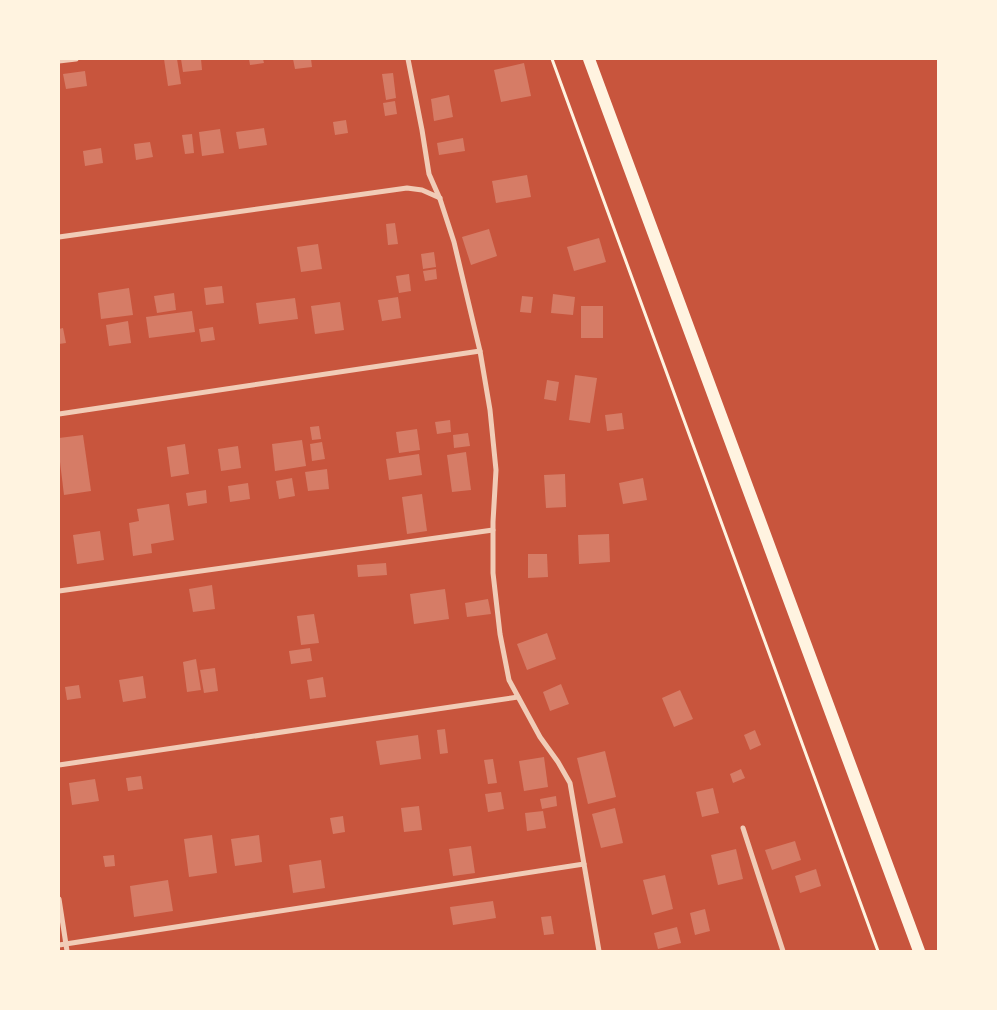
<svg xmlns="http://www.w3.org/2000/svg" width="997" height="1010" font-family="Lato,sans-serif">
<rect width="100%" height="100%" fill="#c8553d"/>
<g fill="#d67c66">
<polygon points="164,59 177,59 181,84 168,86"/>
<polygon points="181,59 201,59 202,70 183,72"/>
<polygon points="249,59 263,59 264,63 250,65"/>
<polygon points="293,59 311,59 312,67 295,69"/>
<polygon points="524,63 531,96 501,102 494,70"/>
<polygon points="85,71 87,86 66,89 63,74"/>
<polygon points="393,73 396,98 386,100 382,74"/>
<polygon points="449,95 453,117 434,121 431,99"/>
<polygon points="395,101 397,114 385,116 383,103"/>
<polygon points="346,120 348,133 335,135 333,122"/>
<polygon points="264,128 267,145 239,149 236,132"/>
<polygon points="220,129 224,153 202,156 199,132"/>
<polygon points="192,134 194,153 185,154 182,135"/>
<polygon points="463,138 465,151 439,155 437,143"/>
<polygon points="150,142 153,157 136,160 134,144"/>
<polygon points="101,148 103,163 85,166 83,151"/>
<polygon points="527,175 531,197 496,203 492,181"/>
<polygon points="395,223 398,244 388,245 386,224"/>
<polygon points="489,229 497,256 471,265 462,237"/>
<polygon points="599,238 606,262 574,271 567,247"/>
<polygon points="318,244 322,269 301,272 297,247"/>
<polygon points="434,252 436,267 423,269 421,254"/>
<polygon points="436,269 437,279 425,281 423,271"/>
<polygon points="409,274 411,291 399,293 396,276"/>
<polygon points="222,286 224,303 206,305 204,288"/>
<polygon points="129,288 133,315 101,319 98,293"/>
<polygon points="174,293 176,310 157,313 154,296"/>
<polygon points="553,294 575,297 573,315 551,313"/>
<polygon points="522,296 533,297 531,313 520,312"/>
<polygon points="398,297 401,318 382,321 378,300"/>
<polygon points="295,298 298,319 259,324 256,303"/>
<polygon points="340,302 344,330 315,334 311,306"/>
<rect x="581" y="306" width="22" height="32"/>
<polygon points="192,311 195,332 149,338 146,317"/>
<polygon points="128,321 131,343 109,346 106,325"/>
<polygon points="213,327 215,340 201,342 199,329"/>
<polygon points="63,328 66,343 59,344 59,329"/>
<polygon points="575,375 597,378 590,423 569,420"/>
<polygon points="547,380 559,382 556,401 544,399"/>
<polygon points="622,413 624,429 607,431 605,415"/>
<polygon points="450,420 451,432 437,434 435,422"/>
<polygon points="319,426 321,439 312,440 310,427"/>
<polygon points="417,429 420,450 399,453 396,432"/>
<polygon points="468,433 470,446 454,448 453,435"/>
<polygon points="83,435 91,491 64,495 59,454 59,438"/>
<polygon points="302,440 306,466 275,471 272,444"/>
<polygon points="322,442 325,459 312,461 310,444"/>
<polygon points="185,444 189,474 171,477 167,447"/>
<polygon points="238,446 241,468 221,471 218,449"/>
<polygon points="466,452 471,490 452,492 447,455"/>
<polygon points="419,454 422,475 389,480 386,459"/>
<polygon points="327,469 329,489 308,491 305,472"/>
<polygon points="565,474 566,507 546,508 544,475"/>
<polygon points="292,478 295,496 279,499 276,481"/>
<polygon points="643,478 647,500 623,504 619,483"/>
<polygon points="248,483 250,499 230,502 228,486"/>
<polygon points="206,490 207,503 188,506 186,493"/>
<polygon points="422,494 427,531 407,534 402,497"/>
<polygon points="169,504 174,540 151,544 152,553 133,556 129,523 139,521 137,509"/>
<polygon points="100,531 104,560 77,564 73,535"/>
<polygon points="609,534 610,562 579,564 578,535"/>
<polygon points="528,554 547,554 548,577 528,578"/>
<polygon points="386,563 387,575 358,577 357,565"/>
<polygon points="212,585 215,609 193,612 189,589"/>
<polygon points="445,589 449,619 414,624 410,594"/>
<polygon points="488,599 491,614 467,617 465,603"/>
<polygon points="314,614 319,643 301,645 297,616"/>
<polygon points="547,633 556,659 527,670 517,644"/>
<polygon points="310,648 312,661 291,664 289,651"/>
<polygon points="196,659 201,690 187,692 183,662"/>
<polygon points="215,668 218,691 204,693 200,670"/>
<polygon points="143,676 146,698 123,702 119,680"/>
<polygon points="323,677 326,697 310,699 307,680"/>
<polygon points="561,684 569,704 550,711 543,692"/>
<polygon points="79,685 81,698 67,700 65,687"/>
<polygon points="680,690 693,719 674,727 662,698"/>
<polygon points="445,729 448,753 440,754 437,730"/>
<polygon points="755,730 761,745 750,750 744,735"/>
<polygon points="418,735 421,759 380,765 376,741"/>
<polygon points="605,751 616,797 588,804 577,758"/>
<polygon points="544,757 548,787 524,791 519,761"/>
<polygon points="493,759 497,783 488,784 484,760"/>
<polygon points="741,769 745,778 733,783 730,774"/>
<polygon points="141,776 143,789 128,791 126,778"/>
<polygon points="95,779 99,801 72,805 69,783"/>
<polygon points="713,788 719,813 702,817 696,792"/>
<polygon points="501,792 504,809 488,812 485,794"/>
<polygon points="556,796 557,806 542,809 540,799"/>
<polygon points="419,806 422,830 404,832 401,808"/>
<polygon points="615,808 623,843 601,848 592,814"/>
<polygon points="543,811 546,828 527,831 525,813"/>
<polygon points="343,816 345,832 333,834 330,818"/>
<polygon points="212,835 217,873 189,877 184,839"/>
<polygon points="259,835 262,862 235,866 231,839"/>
<polygon points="795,841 801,860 772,870 765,850"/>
<polygon points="471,846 475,873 453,876 449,849"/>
<polygon points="736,849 743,879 718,885 711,855"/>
<polygon points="114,855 115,866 105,867 103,856"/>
<polygon points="321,860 325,888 293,893 289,865"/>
<polygon points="816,869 821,886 800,893 795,876"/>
<polygon points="665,875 673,909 652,915 643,880"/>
<polygon points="168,880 173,911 134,917 130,886"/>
<polygon points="493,901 496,918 453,925 450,907"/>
<polygon points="705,909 710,931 695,935 690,913"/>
<polygon points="551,916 554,934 544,935 541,917"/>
<polygon points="677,927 681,943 658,949 654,933"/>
</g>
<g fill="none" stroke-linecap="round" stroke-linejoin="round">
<polyline stroke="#fff3e0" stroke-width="3" points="552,59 878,951"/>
<g stroke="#f1ccb7" stroke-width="5">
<polyline points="408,59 422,130 429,174 440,199 454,242 480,351 490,410 496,470 493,522 493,573 500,634 509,680 540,737 558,762 570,783 599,951"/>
<polyline points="59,61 76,59"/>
<polyline points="59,237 407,188 422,190 440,198"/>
<polyline points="59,414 480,351"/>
<polyline points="59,591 493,530"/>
<polyline points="59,765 518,697"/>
<polyline points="743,828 783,951"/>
<polyline points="59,899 67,951"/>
<polyline points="59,945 584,864"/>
</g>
<polyline stroke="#fff3e0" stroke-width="12" points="589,59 919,951"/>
</g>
<rect width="997" height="1010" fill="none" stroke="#fff3e0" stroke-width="120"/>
</svg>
